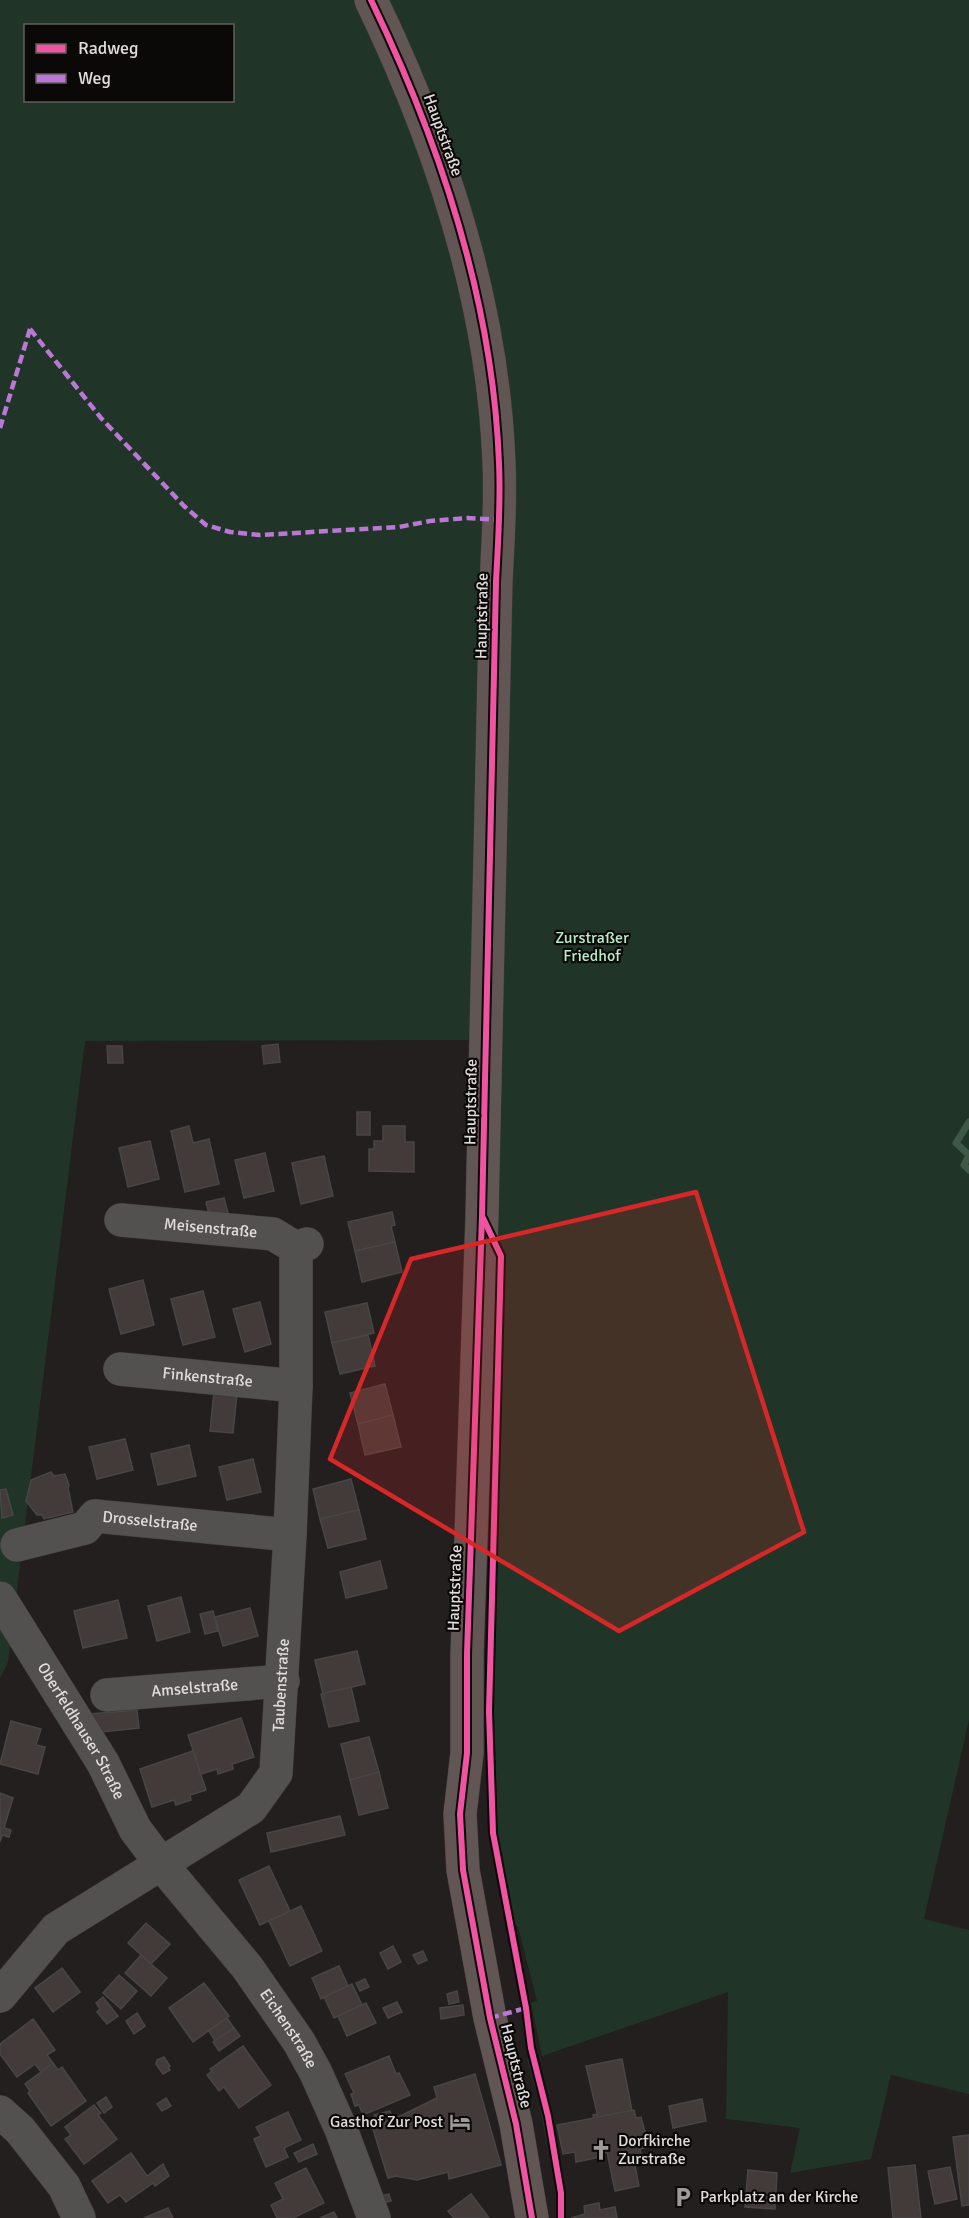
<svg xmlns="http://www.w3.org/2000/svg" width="969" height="2218" font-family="Signika,sans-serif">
<rect width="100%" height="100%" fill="#221f1e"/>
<g fill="#203527" fill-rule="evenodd">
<path d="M0,0H969V1720L924,1919L969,1930V2094L891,2075L871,2159L790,2173L800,2128L726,2119L728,1992L542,2056L531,2003L537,2001L518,1927L509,1920L493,1833L489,1711L501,1256L482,1216L472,1040L85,1041L8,1662L0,1678ZM26,26H232V100H26Z"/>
<polygon points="530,2058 545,2115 549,2142 547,2146 539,2101 527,2059"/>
</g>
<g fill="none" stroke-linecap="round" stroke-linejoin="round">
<polyline stroke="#3e5746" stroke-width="7" points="969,1122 956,1143 969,1155 964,1165 969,1170"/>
</g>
<g fill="#423b39" stroke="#484645" stroke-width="1.5">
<polygon points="278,1044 280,1062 264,1064 262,1046"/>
<polygon points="107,1046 122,1046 123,1063 108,1063"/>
<rect x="357" y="1112" width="13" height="23"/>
<polygon points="189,1126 193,1143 209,1139 219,1184 185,1192 171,1131"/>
<polygon points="383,1126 405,1126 405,1142 414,1142 414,1172 369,1171 369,1149 374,1149 374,1141 383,1141"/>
<polygon points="150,1141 159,1179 128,1187 119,1148"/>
<polygon points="265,1153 274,1191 244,1198 235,1160"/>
<polygon points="324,1156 333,1196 301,1204 292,1163"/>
<polygon points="224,1198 228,1213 210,1218 206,1202"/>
<polygon points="392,1212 395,1225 391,1226 395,1242 355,1251 348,1222"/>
<polygon points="395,1242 402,1272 362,1282 355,1251"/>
<polygon points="143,1280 154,1325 121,1334 109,1289"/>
<polygon points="203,1291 215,1337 183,1345 171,1299"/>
<polygon points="260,1302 271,1344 245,1352 233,1309"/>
<polygon points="367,1303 374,1333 332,1343 325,1312"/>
<polygon points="368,1335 375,1366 340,1374 332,1343"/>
<polygon points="385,1384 393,1415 358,1424 350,1393"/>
<polygon points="214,1391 237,1394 233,1433 210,1431"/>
<polygon points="393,1415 401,1447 365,1455 358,1424"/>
<polygon points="125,1439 133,1470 97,1479 89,1447"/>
<polygon points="189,1445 196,1476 158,1485 151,1454"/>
<polygon points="253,1459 261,1492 227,1500 219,1467"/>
<polygon points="51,1472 54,1476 65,1474 69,1485 68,1488 73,1512 44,1519 42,1515 37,1515 26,1501 31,1480"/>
<polygon points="351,1479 359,1510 320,1519 313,1489"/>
<polygon points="6,1489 13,1515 2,1518 0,1490"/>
<polygon points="359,1510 366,1539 328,1548 320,1519"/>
<polygon points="380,1561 387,1588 346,1598 340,1572"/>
<polygon points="181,1597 190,1632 157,1641 148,1606"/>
<polygon points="118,1600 127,1638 83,1648 74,1611"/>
<polygon points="250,1608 258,1636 223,1646 215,1617"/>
<polygon points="213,1611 218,1631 205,1634 200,1614"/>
<polygon points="357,1651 365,1684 323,1694 315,1660"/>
<polygon points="351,1687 359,1721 329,1727 321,1694"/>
<polygon points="137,1710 139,1728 92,1733 90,1714"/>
<polygon points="241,1718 254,1757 232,1764 233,1769 218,1774 217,1769 201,1774 188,1735"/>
<polygon points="11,1721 41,1729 36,1745 45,1747 38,1774 0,1764"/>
<polygon points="369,1737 379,1772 350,1780 341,1744"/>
<polygon points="193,1751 206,1790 190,1795 191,1800 176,1805 174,1800 152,1807 140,1769"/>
<polygon points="379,1772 388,1808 359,1815 350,1780"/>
<polygon points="0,1793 13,1798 4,1828 11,1830 9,1837 2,1835 0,1842"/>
<polygon points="340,1816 345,1835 271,1852 267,1833"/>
<polygon points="269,1866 290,1911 260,1925 239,1880"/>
<polygon points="301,1906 322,1951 290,1966 269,1921"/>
<polygon points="146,1923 170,1944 151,1964 128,1943"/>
<polygon points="393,1946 401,1962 388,1969 380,1953"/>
<polygon points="423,1951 427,1960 418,1964 413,1955"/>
<polygon points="141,1955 167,1978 151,1996 125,1973"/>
<polygon points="339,1966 348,1986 321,1999 312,1978"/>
<polygon points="62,1968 80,1992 53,2012 35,1988"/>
<polygon points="119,1975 137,1991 121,2009 103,1993"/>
<polygon points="365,1979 369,1987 360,1991 356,1983"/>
<polygon points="204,1983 229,2016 193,2042 169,2008"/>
<polygon points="352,1984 362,2005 334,2018 324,1997"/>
<polygon points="457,1991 459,2002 449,2004 447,1994"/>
<polygon points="103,1997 118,2016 107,2024 97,2012 100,2009 96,2003"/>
<polygon points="397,2002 402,2012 388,2018 383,2008"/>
<polygon points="366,2003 376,2023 347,2036 338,2016"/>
<polygon points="463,2005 464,2015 441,2019 440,2008"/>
<polygon points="137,2013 145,2026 134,2034 126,2021"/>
<polygon points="227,2018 234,2028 215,2041 209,2031"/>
<polygon points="33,2019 55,2050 47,2055 53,2063 41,2072 35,2064 17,2077 0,2054 0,2044"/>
<polygon points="234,2028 240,2036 219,2051 213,2042"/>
<polygon points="243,2046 271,2085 239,2108 224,2087 219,2091 207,2075 212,2071 210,2069"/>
<polygon points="389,2056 396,2074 399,2073 410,2095 363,2115 359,2105 355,2106 351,2094 354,2093 345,2074"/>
<polygon points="164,2057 170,2066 168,2067 170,2070 163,2074 156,2064 157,2060"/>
<polygon points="622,2059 632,2111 598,2117 586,2066"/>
<polygon points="53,2063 58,2070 62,2067 86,2101 51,2126 28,2093 30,2091 25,2084"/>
<polygon points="475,2074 501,2165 449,2179 448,2172 417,2180 396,2176 388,2178 372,2126 398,2119 398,2117 437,2098 434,2087"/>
<polygon points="106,2097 112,2107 104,2113 97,2103"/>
<polygon points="166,2098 171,2106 162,2111 157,2104"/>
<polygon points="702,2099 706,2121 673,2128 669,2106"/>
<polygon points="94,2105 101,2113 98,2115 117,2139 84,2164 65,2139 71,2135 65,2127"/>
<polygon points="634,2110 636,2118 641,2117 649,2147 640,2149 642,2159 634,2161 639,2186 615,2191 607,2152 601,2154 601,2157 576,2162 575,2152 563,2154 557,2125 594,2118 593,2115 597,2114 598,2117"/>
<polygon points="390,2111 393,2120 376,2125 374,2115"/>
<polygon points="288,2112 301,2140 284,2148 288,2157 266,2167 254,2139 261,2136 256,2127"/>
<polygon points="969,2135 969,2205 962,2206 953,2137"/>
<polygon points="313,2144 317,2154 299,2162 294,2153"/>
<polygon points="131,2153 147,2176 163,2164 169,2176 155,2186 153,2183 126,2202 120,2195 108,2203 92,2181"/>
<polygon points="915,2165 921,2218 893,2218 888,2168"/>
<polygon points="950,2167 957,2199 935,2204 928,2171"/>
<polygon points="306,2168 324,2203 293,2218 277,2218 271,2205 283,2199 275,2183"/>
<polygon points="748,2170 777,2173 775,2209 745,2207"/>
<polygon points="389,2194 391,2201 383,2203 381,2196"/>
<polygon points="471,2194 489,2218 454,2218 448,2211"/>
<polygon points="599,2203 600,2210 615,2207 617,2218 571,2218 585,2214 584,2206"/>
<polygon points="168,2208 173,2218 144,2218"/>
<polygon points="334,2212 337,2218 320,2218"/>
</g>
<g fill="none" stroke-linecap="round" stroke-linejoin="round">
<g stroke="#3e3b3a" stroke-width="34">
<g id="minor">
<path id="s1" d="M121,1220L273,1234L296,1248"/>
<path id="s2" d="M120,1369L296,1386"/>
<path id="s3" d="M17,1545L85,1528L95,1516L290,1535"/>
<path id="s4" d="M0,1598L103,1763L135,1829L162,1865L247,1967L299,2042L316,2073L341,2129L374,2218"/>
<path id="s5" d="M107,1695L283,1681"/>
<path id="s6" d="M0,1996L56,1929L251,1808L276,1773L290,1535L296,1386V1248L307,1244"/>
<polyline points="0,2112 20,2130 64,2186 79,2218"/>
</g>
</g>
<g stroke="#3e3b3a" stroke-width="34">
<path id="major" d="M371,0C441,145 493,302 499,463C501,503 498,542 496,582L482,1216L467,1654V1753L460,1814L463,1870L490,2018L516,2124L532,2218"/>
</g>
<use href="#minor" stroke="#53514f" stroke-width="33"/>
<use href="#major" stroke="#615654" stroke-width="33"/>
<g stroke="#ba77d6" stroke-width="4.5" stroke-dasharray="9 4.5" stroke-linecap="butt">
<polyline points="30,329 101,418 184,506 206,525 230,532 260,535 399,527 430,521 467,518 500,520"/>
<polyline points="0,428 30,329"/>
<polyline points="490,2018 526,2008"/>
</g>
<g stroke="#0b0908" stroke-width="10">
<g id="cycleway">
<path d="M371,0C441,145 493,302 499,463C501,503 498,542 496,582L482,1216L467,1654V1753L460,1814L463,1870L490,2018L516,2124L532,2218"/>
<polyline points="483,1218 501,1256 489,1711 493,1833 526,2008 531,2048 548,2116 561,2193 561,2218"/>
</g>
</g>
<use href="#cycleway" stroke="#f153a3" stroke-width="6"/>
</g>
<path fill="#d62828" fill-opacity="0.2" stroke="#d62828" stroke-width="4.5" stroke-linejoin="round" d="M696,1192L804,1532L619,1631L330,1459L411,1259Z"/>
<defs>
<g id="hotel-bare" transform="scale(1.62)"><path d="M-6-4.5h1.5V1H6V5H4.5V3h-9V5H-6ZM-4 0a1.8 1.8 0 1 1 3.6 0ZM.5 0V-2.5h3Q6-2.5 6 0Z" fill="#9e9a99" stroke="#0b0908" stroke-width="2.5" paint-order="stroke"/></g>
<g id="church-bare" transform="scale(1.62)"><path d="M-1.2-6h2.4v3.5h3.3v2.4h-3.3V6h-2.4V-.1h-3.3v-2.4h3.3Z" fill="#9e9a99" stroke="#0b0908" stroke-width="2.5" paint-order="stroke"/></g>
<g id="parking-bare" transform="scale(1.62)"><path d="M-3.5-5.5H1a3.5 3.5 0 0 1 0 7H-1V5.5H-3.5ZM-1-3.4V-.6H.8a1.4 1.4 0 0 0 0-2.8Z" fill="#9e9a99" stroke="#0b0908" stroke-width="2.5" paint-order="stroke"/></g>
</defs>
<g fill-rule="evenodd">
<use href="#hotel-bare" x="460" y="2122"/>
<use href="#church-bare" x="601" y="2150"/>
<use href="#parking-bare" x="683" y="2197"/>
</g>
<g text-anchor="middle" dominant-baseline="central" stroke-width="4.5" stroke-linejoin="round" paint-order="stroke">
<g font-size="16" fill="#e0dcdb" stroke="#0b0908">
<text transform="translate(443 135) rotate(70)">Hauptstraße</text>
<text transform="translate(482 616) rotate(-89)">Hauptstraße</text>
<text transform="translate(471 1102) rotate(-89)">Hauptstraße</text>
<text stroke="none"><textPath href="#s1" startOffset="90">Meisenstraße</textPath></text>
<text stroke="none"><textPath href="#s2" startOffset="88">Finkenstraße</textPath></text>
<text stroke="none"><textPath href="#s3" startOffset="141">Drosselstraße</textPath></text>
<text transform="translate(455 1588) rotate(-88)">Hauptstraße</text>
<text stroke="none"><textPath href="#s6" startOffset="448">Taubenstraße</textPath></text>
<text stroke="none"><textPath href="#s5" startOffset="88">Amselstraße</textPath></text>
<text stroke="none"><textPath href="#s4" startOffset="156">Oberfeldhauser Straße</textPath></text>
<text stroke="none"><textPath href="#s4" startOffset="520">Eichenstraße</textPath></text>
<text transform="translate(516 2066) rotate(76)">Hauptstraße</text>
</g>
<g font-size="16" fill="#b6ecc7" stroke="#0b0908">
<text x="592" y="938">Zurstraßer<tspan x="592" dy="18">Friedhof</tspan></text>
</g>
<g font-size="16" fill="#e0dcdb" stroke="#0b0908" text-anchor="start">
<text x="443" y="2122" text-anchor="end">Gasthof Zur Post</text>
<text x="618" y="2141">Dorfkirche<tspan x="618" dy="18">Zurstraße</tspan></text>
<text x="700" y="2197">Parkplatz an der Kirche</text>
</g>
</g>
<rect x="24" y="24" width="210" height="78" fill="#0b0908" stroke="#605d5c" stroke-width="1.5"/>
<rect x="36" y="44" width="30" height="9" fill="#f153a3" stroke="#605d5c" stroke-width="1.5"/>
<text x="78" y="54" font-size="18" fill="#e0dcdb">Radweg</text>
<rect x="36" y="74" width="30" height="9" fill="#ba77d6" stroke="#605d5c" stroke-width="1.5"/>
<text x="78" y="84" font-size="18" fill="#e0dcdb">Weg</text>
</svg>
